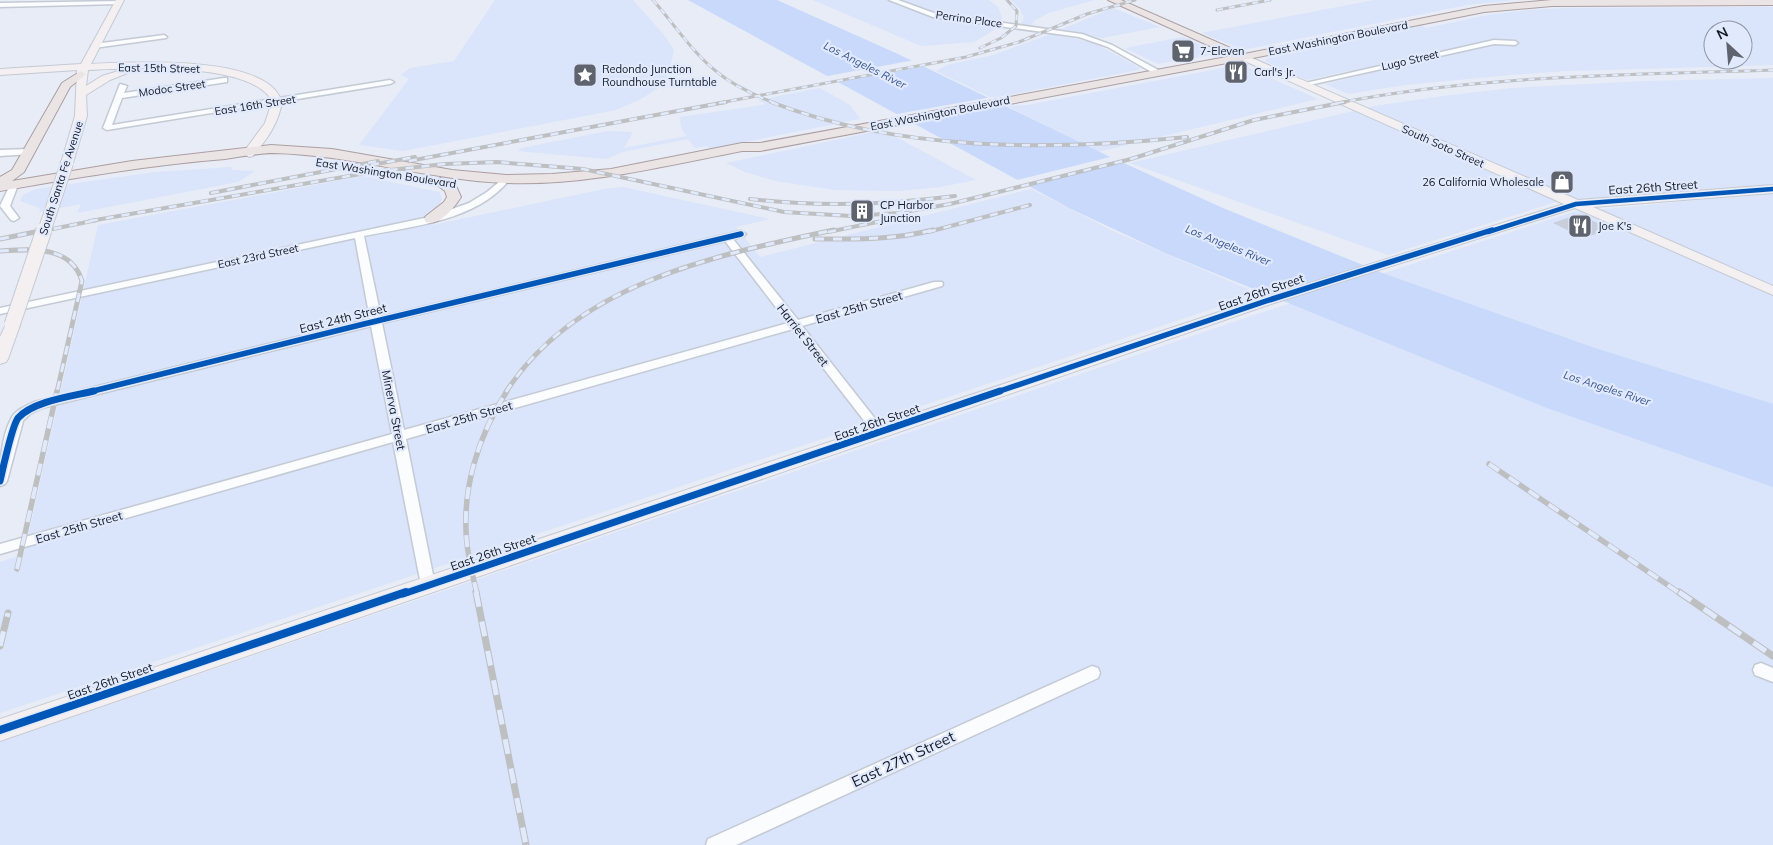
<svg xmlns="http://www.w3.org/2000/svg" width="1773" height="845" font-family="Mulish,sans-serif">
<rect width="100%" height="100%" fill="#e7ecf7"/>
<g fill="#dae4fa" fill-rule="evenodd">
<polygon points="495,0 633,0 664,35 674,50 669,72 663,85 641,99 616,110 403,151 359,145 409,79 401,75 410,68 454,61"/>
<polygon points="813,0 989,0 998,7 1002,18 999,27 974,42 921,46"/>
<polygon points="1011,0 1094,0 1049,13 1035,20 1031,25 1021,24 1024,18 1020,9"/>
<polygon points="1374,0 1514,0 1467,5 1247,49 1233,46 1202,33"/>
<path d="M1773,7V65L1569,71L1510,75L1405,85L1348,94L1325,84L1359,76L1348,71L1307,80L1265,61L1266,59L1422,26L1426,28L1488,15L1528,10L1565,8ZM1713,30H1743V60H1713Z"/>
<polygon points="1113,8 1160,27 1102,38 1062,29"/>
<polygon points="1051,34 1086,41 1100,46 1140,68 1138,70 992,98 936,71 947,65 993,55"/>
<polygon points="1183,37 1217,52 1217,54 1158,64 1125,48"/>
<polygon points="1239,65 1246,67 1318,99 1097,152 1007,106 1027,105"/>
<polygon points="1773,78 1773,185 1559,201 1388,255 1130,163 1375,106 1443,96 1512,88 1645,81"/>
<polygon points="820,88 850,105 860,119 710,149 707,146 695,148 688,139 622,152 607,159 517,151 522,148 608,131 633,132 624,148 686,136 681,127 680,117 756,106 766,104 758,100"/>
<polygon points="883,130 976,180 940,187 898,191 835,190 775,181 745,172 726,163"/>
<polygon points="231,167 232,170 255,171 238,182 77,213 81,204 39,212 40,208 20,201 23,195 36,189 155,172"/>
<polygon points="363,176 439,192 442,198 440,204 429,212 433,225 604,189 623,187 770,219 736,227 760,257 1031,189 1115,232 1248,289 1245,298 0,713 0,562 24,554 98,225"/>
<polygon points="1773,193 1773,845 0,845 0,742 1248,317 1573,212"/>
</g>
<polygon fill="#c8d9fb" points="688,0 777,0 898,54 1106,155 1223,208 1385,274 1595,348 1773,404 1773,487 1547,408 1165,253 1069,208"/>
<g fill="#e7ecf7">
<polygon points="915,60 927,66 833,83 822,77"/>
<polygon points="992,97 1010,105 908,124 891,115"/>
<polygon points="1114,156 1126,161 1024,187 1013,181"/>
</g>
<polygon fill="#c8cedb" points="1578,214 1610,229 1584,238 1553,223"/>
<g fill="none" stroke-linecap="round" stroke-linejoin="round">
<g stroke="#c4cad4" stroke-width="3">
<g id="street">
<polygon points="889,0 898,0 934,13 1082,34 1112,45 1162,72 1155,74 1108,47 1079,37 933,17"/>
<polygon points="121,1 119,4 0,7 0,3"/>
<polygon points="164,35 167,37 166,38 94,48 91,46 94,44"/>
<polygon points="1494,40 1515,41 1518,43 1515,45 1494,44 1305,86 1301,84"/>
<polygon points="224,78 227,78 227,82 122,98 112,125 390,80 394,82 390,84 107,130 103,128 120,84 127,86 124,93"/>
<polygon points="28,149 31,150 31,154 0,156 0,150"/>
<path d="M506,176L510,179C477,221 413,226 364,236L381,317L741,231L746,234L744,236L733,239L798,320L934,282H942L943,284L942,286L802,326L884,430L886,433L884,436H876L793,329L406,439L435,585L433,589L428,591L423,589L421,585L393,442L0,554V544L392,434L371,326L42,408L30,414L23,421L7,481L5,484L0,486C0,464 1,438 11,419C15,410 26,406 34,402L370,319L355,238L0,314V308L429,217L469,203L487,192ZM725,241L788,323L404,430L382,323Z"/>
<polygon points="14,182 18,185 10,206 19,218 14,221 11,220 0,206 10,185"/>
<polygon points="1761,663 1773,668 1773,682 1755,675 1753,670 1755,665"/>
<polygon points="1092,666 1098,668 1100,673 1098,678 736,845 706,845 708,839"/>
</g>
</g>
<g stroke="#c4cad4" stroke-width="2">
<g id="secondary">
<path d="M116,0H124L91,64C135,62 236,57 271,86C276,90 279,95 282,101C279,123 267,139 253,156L249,157L243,153L265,123L272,101C251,61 128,68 88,70L86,86L102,76L125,69L130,72L110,80L86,95L87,116L73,163L67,167L63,166L61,163L75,116L77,70L0,75V69L81,64Z"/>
<polygon points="1243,54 1578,200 1773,185 1773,193 1593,207 1773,286 1773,295 1575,208 1271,304 0,741 0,719 1261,298 1564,204 1240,59 1240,55"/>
<polygon points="12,320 17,322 20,325 8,359 6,362 0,364 0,337 7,322"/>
</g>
</g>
<g stroke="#ac9fa3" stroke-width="2">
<g id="primary">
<path d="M1108,0H1121L1244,54L1484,6L1552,0H1773V5L1552,6L1484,12L1243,60L760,151H742C664,166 586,186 506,183C428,180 352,155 274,153C258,153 241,157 225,159C149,165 75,178 0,191V177L12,170L62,83L81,71L86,74L70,87L24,172L12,181L132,161L271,145L332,149L452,170L506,175L552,174L611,169L742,143H760L1232,56Z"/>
<path d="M440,178L456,186L461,197C454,208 440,226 426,222L424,219L426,216L444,202L447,197L445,191L433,182Z"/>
</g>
</g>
<use href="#street" fill="#fbfcfe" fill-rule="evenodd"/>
<use href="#secondary" fill="#f4f0f1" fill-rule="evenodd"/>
<use href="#primary" fill="#ebe4e4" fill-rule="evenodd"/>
<g stroke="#bdbfc1" stroke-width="3">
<g id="rail-far4">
<path d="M653,0C674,24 692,52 717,72C734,86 754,95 775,103"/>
<polyline points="1217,10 1270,0"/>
<polyline points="980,48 1001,38 1016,26 1017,11 1007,0"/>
<polyline points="719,103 966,57 1019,42 1087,14 1135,0"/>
<path d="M1338,103C1481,75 1628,75 1773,70"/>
</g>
</g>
<g stroke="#bdbfc1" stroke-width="4">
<g id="rail-far3">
<path d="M771,102C900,152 1052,151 1187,137"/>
<polyline points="409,161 726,102"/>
<polyline points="371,165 415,157"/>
<polyline points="211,193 378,161"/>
<path d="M750,199C819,207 886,205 955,196"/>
<polyline points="90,221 372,172 445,164 497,162 583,169 784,212 851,216 899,213 950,204 1131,159 1254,120 1345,102"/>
<polyline points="38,232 97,220"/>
<polyline points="828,232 882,221"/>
<polyline points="928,232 1030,205"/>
</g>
</g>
<g stroke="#bdbfc1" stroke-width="5">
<g id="rail-far2">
<polyline points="0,239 45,230"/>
<path d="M815,239C855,239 894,240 933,230"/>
<path d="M0,251C31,249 71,245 82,281L57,392"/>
<path d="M506,392C576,283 716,255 834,230"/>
</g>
</g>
<g stroke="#bdbfc1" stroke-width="5.5">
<g id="rail-far1">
<polyline points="1489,464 1681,594"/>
<polyline points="17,569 57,391"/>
<path d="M477,594C473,577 469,561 467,544C461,490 478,436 507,391"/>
</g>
</g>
<g stroke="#bdbfc1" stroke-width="7">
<g id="rail">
<polyline points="476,592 526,845"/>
<polyline points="1679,592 1773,656"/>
<polyline points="0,646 8,613"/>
</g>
</g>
<use href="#rail-far4" stroke="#e1eafd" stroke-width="2" stroke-dasharray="6" stroke-linecap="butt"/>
<use href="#rail-far3" stroke="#e1eafd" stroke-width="2.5" stroke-dasharray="8" stroke-linecap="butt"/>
<use href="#rail-far2" stroke="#e1eafd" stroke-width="3" stroke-dasharray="9" stroke-linecap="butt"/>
<use href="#rail-far1" stroke="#e1eafd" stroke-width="4" stroke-dasharray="12" stroke-linecap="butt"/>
<use href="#rail" stroke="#e1eafd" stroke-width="5" stroke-dasharray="15" stroke-linecap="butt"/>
<g stroke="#c4cad4" stroke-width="14" stroke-linecap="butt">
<polyline id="secondary-bridge-far1" points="44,232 67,163"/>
</g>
<g stroke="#c4cad4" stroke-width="17" stroke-linecap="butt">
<polyline id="secondary-bridge" points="12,325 44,230"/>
</g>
<use href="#secondary-bridge-far1" stroke="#f4f0f1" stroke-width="12"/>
<use href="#secondary-bridge" stroke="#f4f0f1" stroke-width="15"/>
<g stroke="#e1eafd" stroke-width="6">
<polyline id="cycleway-far3" points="1488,232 1576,204 1773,189"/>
</g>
<g stroke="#e1eafd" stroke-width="8">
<g id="cycleway-far2">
<polyline points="89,392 364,324 741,234"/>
<polyline points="997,392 1266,301 1492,230"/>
</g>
</g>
<g stroke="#e1eafd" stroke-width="10">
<g id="cycleway-far1">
<path d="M0,481C3,468 12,426 18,418C33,401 73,396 94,391"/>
<polyline points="403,594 1000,391"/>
</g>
</g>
<g stroke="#e1eafd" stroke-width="11">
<polyline id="cycleway" points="0,730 406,592"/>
</g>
<use href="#cycleway-far3" stroke="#0057b8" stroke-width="4.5"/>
<use href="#cycleway-far2" stroke="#0057b8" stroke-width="5.5"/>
<use href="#cycleway-far1" stroke="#0057b8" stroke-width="7"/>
<use href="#cycleway" stroke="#0057b8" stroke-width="8"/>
</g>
<defs>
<g id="supermarket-square" transform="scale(1.25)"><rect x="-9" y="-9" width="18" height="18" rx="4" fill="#5e636e" stroke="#e1eafd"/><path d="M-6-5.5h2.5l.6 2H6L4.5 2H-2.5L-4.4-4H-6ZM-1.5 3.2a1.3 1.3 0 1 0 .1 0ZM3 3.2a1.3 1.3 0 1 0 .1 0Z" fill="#fff"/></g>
<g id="restaurant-square" transform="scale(1.25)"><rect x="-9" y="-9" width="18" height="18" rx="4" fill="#5e636e" stroke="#e1eafd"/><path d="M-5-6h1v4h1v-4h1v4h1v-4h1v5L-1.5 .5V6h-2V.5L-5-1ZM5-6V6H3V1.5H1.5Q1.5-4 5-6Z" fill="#fff"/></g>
<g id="sight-square" transform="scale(1.25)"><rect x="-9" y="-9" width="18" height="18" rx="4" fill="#5e636e" stroke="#e1eafd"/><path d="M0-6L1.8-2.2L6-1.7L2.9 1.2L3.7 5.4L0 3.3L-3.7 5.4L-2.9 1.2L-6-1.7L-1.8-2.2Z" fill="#fff"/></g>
<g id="shop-square" transform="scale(1.25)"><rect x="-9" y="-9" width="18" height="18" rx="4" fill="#5e636e" stroke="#e1eafd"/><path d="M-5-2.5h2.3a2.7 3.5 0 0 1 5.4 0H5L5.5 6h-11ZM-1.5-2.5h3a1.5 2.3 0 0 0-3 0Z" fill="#fff"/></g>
<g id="building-square" transform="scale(1.25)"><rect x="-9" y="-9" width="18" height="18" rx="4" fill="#5e636e" stroke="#e1eafd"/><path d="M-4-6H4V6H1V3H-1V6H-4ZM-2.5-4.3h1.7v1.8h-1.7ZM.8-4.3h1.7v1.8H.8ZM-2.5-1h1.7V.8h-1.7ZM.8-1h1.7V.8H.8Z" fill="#fff"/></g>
</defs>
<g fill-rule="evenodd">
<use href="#supermarket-square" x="1183" y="51"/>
<use href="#restaurant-square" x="1236" y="72"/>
<use href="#sight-square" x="585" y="75"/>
<use href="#shop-square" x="1562" y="182"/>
<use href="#building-square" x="862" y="211"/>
<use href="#restaurant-square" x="1580" y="226"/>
</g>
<g text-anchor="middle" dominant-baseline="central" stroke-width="4.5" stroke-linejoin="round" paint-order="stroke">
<g font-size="11" fill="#141924" stroke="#e1eafd">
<text transform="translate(969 19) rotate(8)">Perrino Place</text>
<text transform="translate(1338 38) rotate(-11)">East Washington Boulevard</text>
<text transform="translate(1410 60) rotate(-13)">Lugo Street</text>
<text transform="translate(159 68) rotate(1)">East 15th Street</text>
<text transform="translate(172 88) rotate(-8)">Modoc Street</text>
<text transform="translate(255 105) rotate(-9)">East 16th Street</text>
<text transform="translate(940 113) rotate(-11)">East Washington Boulevard</text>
<text transform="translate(1443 146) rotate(24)">South Soto Street</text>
<text transform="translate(386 173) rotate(9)">East Washington Boulevard</text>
<text transform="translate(61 178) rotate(-72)">South Santa Fe Avenue</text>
<text transform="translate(258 256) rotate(-12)">East 23rd Street</text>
</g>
<g font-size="11" fill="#141924" stroke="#e1eafd" text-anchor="start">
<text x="1200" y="51">7-Eleven</text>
<text x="602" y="69">Redondo Junction<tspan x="602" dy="13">Roundhouse Turntable</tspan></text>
<text x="1254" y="72">Carl's Jr.</text>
<text x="1544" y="182" text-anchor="end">26 California Wholesale</text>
<text x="880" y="205">CP Harbor<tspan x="880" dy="13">Junction</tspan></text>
<text x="1598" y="226">Joe K's</text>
</g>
<g font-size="11" font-style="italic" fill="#39538b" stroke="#e1eafd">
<text transform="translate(865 65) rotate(27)">Los Angeles River</text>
<text transform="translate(1228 245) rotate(22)">Los Angeles River</text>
<text transform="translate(1607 388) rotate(18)">Los Angeles River</text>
</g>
<g font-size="12" fill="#141924" stroke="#e1eafd">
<text transform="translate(1653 187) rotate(-4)">East 26th Street</text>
<text transform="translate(1261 292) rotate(-19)">East 26th Street</text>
<text transform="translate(859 307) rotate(-16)">East 25th Street</text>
<text transform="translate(343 318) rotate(-14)">East 24th Street</text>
<text transform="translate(803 335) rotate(52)">Harriet Street</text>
<text transform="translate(394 410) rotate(79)">Minerva Street</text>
<text transform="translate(469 417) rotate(-16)">East 25th Street</text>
<text transform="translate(877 422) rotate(-19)">East 26th Street</text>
<text transform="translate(79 527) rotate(-16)">East 25th Street</text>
<text transform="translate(493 552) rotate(-19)">East 26th Street</text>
<text transform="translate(110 681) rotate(-19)">East 26th Street</text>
</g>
<g font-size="15" fill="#141924" stroke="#e1eafd">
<text transform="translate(903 759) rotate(-25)">East 27th Street</text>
</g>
</g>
<g transform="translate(1728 45) rotate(334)"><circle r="24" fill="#e1eafd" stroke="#8f96a6"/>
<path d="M0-4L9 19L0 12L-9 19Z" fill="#5e636e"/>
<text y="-8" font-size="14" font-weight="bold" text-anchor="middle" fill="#141924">N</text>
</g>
</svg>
